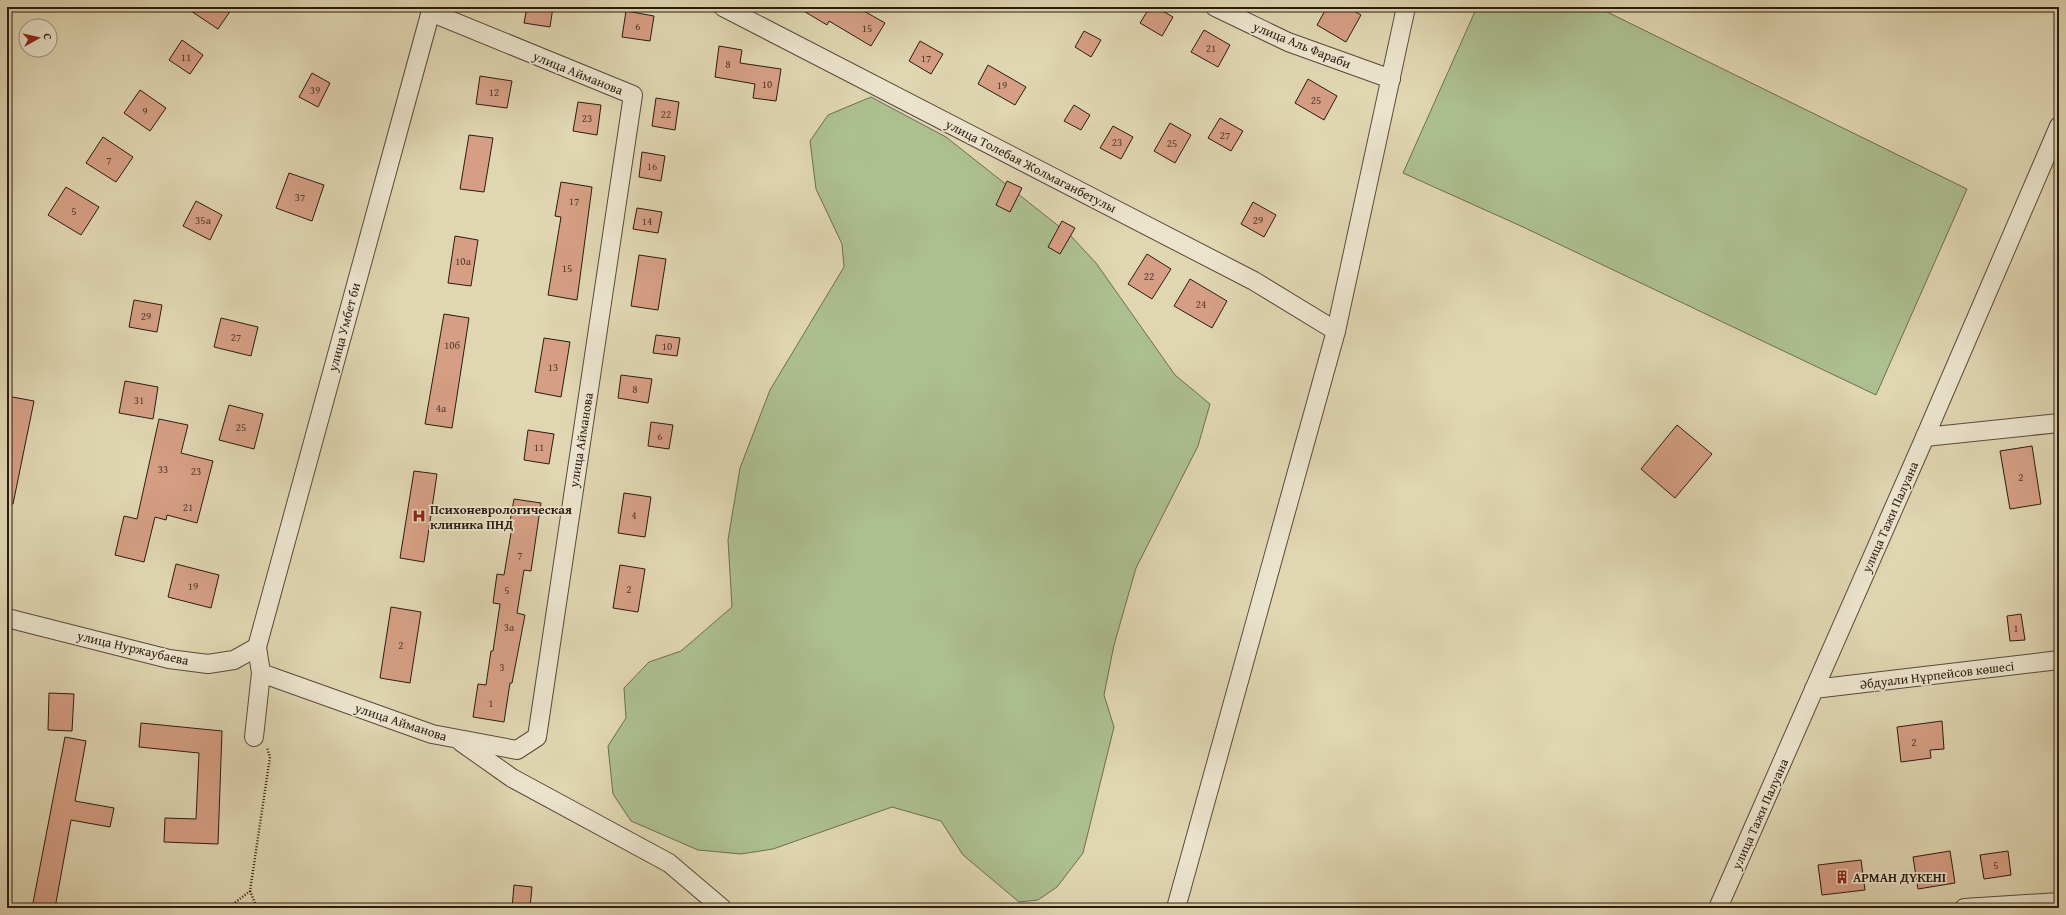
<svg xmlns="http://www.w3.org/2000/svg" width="2066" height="915" font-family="'Gentium Book Plus',serif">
<rect width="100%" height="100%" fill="#e0d6b2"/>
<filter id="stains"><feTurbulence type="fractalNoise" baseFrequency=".005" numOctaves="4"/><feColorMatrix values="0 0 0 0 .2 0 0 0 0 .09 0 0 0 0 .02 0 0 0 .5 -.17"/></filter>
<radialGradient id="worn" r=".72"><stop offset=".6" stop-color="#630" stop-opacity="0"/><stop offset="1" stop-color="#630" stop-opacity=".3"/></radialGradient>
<g fill="#adbf90" stroke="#6c6d50">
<polygon points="1477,7 1597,7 1967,189 1876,395 1523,227 1403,173"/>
<polygon points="871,97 946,137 1070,235 1096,263 1175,375 1210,404 1198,446 1136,568 1114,645 1104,695 1114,727 1083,853 1057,887 1038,900 1019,902 963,855 941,821 892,807 773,849 741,854 698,850 631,821 613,794 608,746 626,718 624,688 649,662 681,651 732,607 728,540 740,468 770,390 844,267 842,244 816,189 810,141 828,115"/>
</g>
<g fill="#d69f85" stroke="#2b1b11">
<polygon points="185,7 233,7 218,29"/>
<polygon points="527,7 553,7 550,27 524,23"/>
<polygon points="797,7 857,7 885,23 871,46 829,21 827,25"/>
<polygon points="1150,7 1156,7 1173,17 1162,36 1140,23"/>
<polygon points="1327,7 1347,7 1361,15 1346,42 1317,25"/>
<polygon points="626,11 654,16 650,41 622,37"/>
<polygon points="1204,30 1230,45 1218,67 1191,52"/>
<polygon points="1084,31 1101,40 1091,57 1075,47"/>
<polygon points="182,40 203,55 190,74 169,60"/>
<polygon points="920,41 943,54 931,74 909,61"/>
<polygon points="719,46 742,50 740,63 781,69 776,101 753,98 755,84 715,77"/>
<polygon points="988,65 1026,87 1015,105 978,84"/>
<polygon points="312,73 330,83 318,107 299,97"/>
<polygon points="480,76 512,81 507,108 476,104"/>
<polygon points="1308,79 1337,96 1324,120 1295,103"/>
<polygon points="140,90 166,108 150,131 124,113"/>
<polygon points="656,98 679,102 675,130 652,126"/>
<polygon points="578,102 601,105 597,135 573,131"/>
<polygon points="1074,105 1090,115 1081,130 1064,121"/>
<polygon points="1220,118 1243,131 1231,151 1208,138"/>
<polygon points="1170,123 1191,135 1175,163 1154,151"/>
<polygon points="1113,126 1133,137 1121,159 1100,148"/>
<polygon points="469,135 493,138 484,192 460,189"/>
<polygon points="103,137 133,157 116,182 86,163"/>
<polygon points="642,152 665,156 661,181 639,177"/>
<polygon points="289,173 324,185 312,221 276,208"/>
<polygon points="1007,181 1022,188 1010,212 996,205"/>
<polygon points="561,182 592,187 577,300 548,295 561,217 555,216"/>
<polygon points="66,187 99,207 81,235 48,215"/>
<polygon points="196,201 222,215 210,240 183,226"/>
<polygon points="1253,202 1276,215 1264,237 1241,224"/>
<polygon points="637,208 662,212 658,233 633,229"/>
<polygon points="1062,221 1075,228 1060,254 1048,247"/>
<polygon points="455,236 478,240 471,286 448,283"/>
<polygon points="1147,254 1171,269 1152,299 1128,284"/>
<polygon points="639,255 666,259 658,310 631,306"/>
<polygon points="1190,279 1227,301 1212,328 1174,306"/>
<polygon points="134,300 162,305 157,332 129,327"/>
<polygon points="444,314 469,318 452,428 425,424"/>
<polygon points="221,318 258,327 251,356 214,347"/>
<polygon points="656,335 680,338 677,356 653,353"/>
<polygon points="544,338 570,342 561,397 535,392"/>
<polygon points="621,375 652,379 648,403 618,398"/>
<polygon points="125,381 158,387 153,419 119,413"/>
<polygon points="7,396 34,401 13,504 7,504"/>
<polygon points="229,405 263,414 254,449 219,440"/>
<polygon points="159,419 188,425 181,453 213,461 197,523 167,515 166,520 155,517 144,562 115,555 124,516 137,519"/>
<polygon points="651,422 673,425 669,449 648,446"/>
<polygon points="1677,425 1712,454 1675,498 1641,469"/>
<polygon points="528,430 554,434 549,464 524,460"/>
<polygon points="2032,446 2041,504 2010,509 2000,451"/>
<polygon points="414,471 437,474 424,562 400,558"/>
<polygon points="624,493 651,497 645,537 618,533"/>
<polygon points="514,499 541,503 531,571 524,570 517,613 525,615 512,683 510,683 504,722 473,717 478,684 486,685 491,651 493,651 500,604 493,603 497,574 504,575 512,527 509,527"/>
<polygon points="176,564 219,575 211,608 168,597"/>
<polygon points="620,565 645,569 638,612 613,608"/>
<polygon points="391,607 421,612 410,683 380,678"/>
<polygon points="2021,614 2025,640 2010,641 2007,616"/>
<polygon points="49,693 74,694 72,731 48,730"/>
<polygon points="1942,721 1944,749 1930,750 1931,758 1901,762 1897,727"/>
<polygon points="141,723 222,731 218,844 164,842 165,818 196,819 199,753 139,747"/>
<polygon points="65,737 86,741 75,801 114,808 110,827 71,820 55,908 32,908"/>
<polygon points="1950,851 1955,883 1918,889 1913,857"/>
<polygon points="2008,851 2011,875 1984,879 1980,855"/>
<polygon points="1861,860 1865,890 1822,895 1818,865"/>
<polygon points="514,885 532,887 530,908 512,908"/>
</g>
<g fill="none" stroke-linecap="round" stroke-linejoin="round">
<g stroke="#584a39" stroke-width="20">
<g id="minor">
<polyline points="723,7 1254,281 1336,331"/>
<polyline points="1215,7 1288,42 1391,79"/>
<polyline points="1925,437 2059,423"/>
<polyline points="7,618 169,659 208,664 234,660 257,647"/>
<polyline points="261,673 432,734 517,750 537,737 633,95 430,12"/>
<polyline points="1814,689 2059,660"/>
<polyline points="254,737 261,673 257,647 432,7"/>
<polyline points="461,742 512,778 669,863 722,908"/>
<polyline points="1176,908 1336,331 1406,7"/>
<polyline points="1718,908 1925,437 2059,126"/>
<polyline points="1964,908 2059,902"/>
</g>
</g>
<g stroke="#2b1b11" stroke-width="2.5" stroke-dasharray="1 2" stroke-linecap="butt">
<polyline points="250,891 257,908"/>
<polyline points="228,908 250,891 270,757 267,748"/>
</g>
<use href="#minor" stroke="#ebe4cd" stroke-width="18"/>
</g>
<defs>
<g id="hospital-bare" transform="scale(1.08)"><path d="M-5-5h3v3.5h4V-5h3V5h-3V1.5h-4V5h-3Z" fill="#8f2418" stroke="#ebe4cd" stroke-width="2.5" paint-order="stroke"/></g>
<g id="building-bare" transform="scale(1.08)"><path d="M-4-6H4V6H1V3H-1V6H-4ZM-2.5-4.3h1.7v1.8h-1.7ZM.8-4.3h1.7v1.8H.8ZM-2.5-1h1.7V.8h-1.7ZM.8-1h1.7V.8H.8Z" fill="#8f2418" stroke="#ebe4cd" stroke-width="2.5" paint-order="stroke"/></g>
</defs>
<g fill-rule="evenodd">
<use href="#hospital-bare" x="419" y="516"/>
<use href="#building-bare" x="1842" y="877"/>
</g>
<g text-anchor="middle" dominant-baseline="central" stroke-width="3.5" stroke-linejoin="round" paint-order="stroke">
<g font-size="11" fill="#563c2e">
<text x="638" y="26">6</text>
<text x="867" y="28">15</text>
<text x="1211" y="48">21</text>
<text x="186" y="57">11</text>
<text x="926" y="58">17</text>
<text x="728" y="64">8</text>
<text x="767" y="84">10</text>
<text x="1002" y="85">19</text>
<text x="315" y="90">39</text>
<text x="494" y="92">12</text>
<text x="1316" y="100">25</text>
<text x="145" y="111">9</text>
<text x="666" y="114">22</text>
<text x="587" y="118">23</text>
<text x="1225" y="135">27</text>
<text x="1117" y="142">23</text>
<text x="1172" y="143">25</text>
<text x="109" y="160">7</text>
<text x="652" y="166">16</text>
<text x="300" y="197">37</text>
<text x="574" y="201">17</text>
<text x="74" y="211">5</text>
<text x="203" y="220">35а</text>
<text x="1258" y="220">29</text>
<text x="647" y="221">14</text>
<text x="463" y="261">10а</text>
<text x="567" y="268">15</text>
<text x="1149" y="276">22</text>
<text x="1201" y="304">24</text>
<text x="146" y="316">29</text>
<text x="236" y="337">27</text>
<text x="452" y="345">10б</text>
<text x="667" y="346">10</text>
<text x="553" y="367">13</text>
<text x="635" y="389">8</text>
<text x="139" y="400">31</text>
<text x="441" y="408">4а</text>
<text x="241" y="427">25</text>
<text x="660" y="436">6</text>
<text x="539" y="447">11</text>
<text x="163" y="469">33</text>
<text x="196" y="471">23</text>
<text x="2021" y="477">2</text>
<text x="188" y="507">21</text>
<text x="634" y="515">4</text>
<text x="520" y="555">7</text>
<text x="193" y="586">19</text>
<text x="629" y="589">2</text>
<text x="507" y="590">5</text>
<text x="509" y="627">3а</text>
<text x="2016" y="628">1</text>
<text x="401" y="645">2</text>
<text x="502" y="667">3</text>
<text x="491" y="703">1</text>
<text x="1914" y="742">2</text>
<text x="1996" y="865">5</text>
</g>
<g font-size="13" fill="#2b1b11" stroke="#ebe4cd">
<text transform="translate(1302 45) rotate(22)">улица Аль Фараби</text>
<text transform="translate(578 73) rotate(22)">улица Айманова</text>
<text transform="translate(1031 166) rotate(27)">улица Толебая Жолмаганбетулы</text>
<text transform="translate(344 327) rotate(-75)">улица Умбет би</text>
<text transform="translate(581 440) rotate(-81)">улица Айманова</text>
<text transform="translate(1890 517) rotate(-66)">улица Тажи Палуана</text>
<text transform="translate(133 648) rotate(13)">улица Нуржаубаева</text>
<text transform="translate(1937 675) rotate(-7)">Әбдуали Нұрпейсов көшесі</text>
<text transform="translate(401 722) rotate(18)">улица Айманова</text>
<text transform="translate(1760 814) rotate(-66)">улица Тажи Палуана</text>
</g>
<g font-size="13" font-weight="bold" fill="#2b1b11" stroke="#ebe4cd" text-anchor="start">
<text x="430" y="509">Психоневрологическая<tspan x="430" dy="15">клиника ПНД</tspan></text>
<text x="1853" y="877">АРМАН ДҮКЕНІ</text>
</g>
</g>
<rect width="2066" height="915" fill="none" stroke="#e0d6b2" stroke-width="24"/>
<rect x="8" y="8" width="2050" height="899" fill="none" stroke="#2b1b11" stroke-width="2"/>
<rect x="12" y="12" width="2042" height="891" fill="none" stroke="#2b1b11"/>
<g transform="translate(38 38) rotate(82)"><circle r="19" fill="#ebe4cd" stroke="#9e9482"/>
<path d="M0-3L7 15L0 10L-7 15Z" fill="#8f2418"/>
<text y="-6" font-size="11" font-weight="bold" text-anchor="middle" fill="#2b1b11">С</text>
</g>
<rect width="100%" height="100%" filter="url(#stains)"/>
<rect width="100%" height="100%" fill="url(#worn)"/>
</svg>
